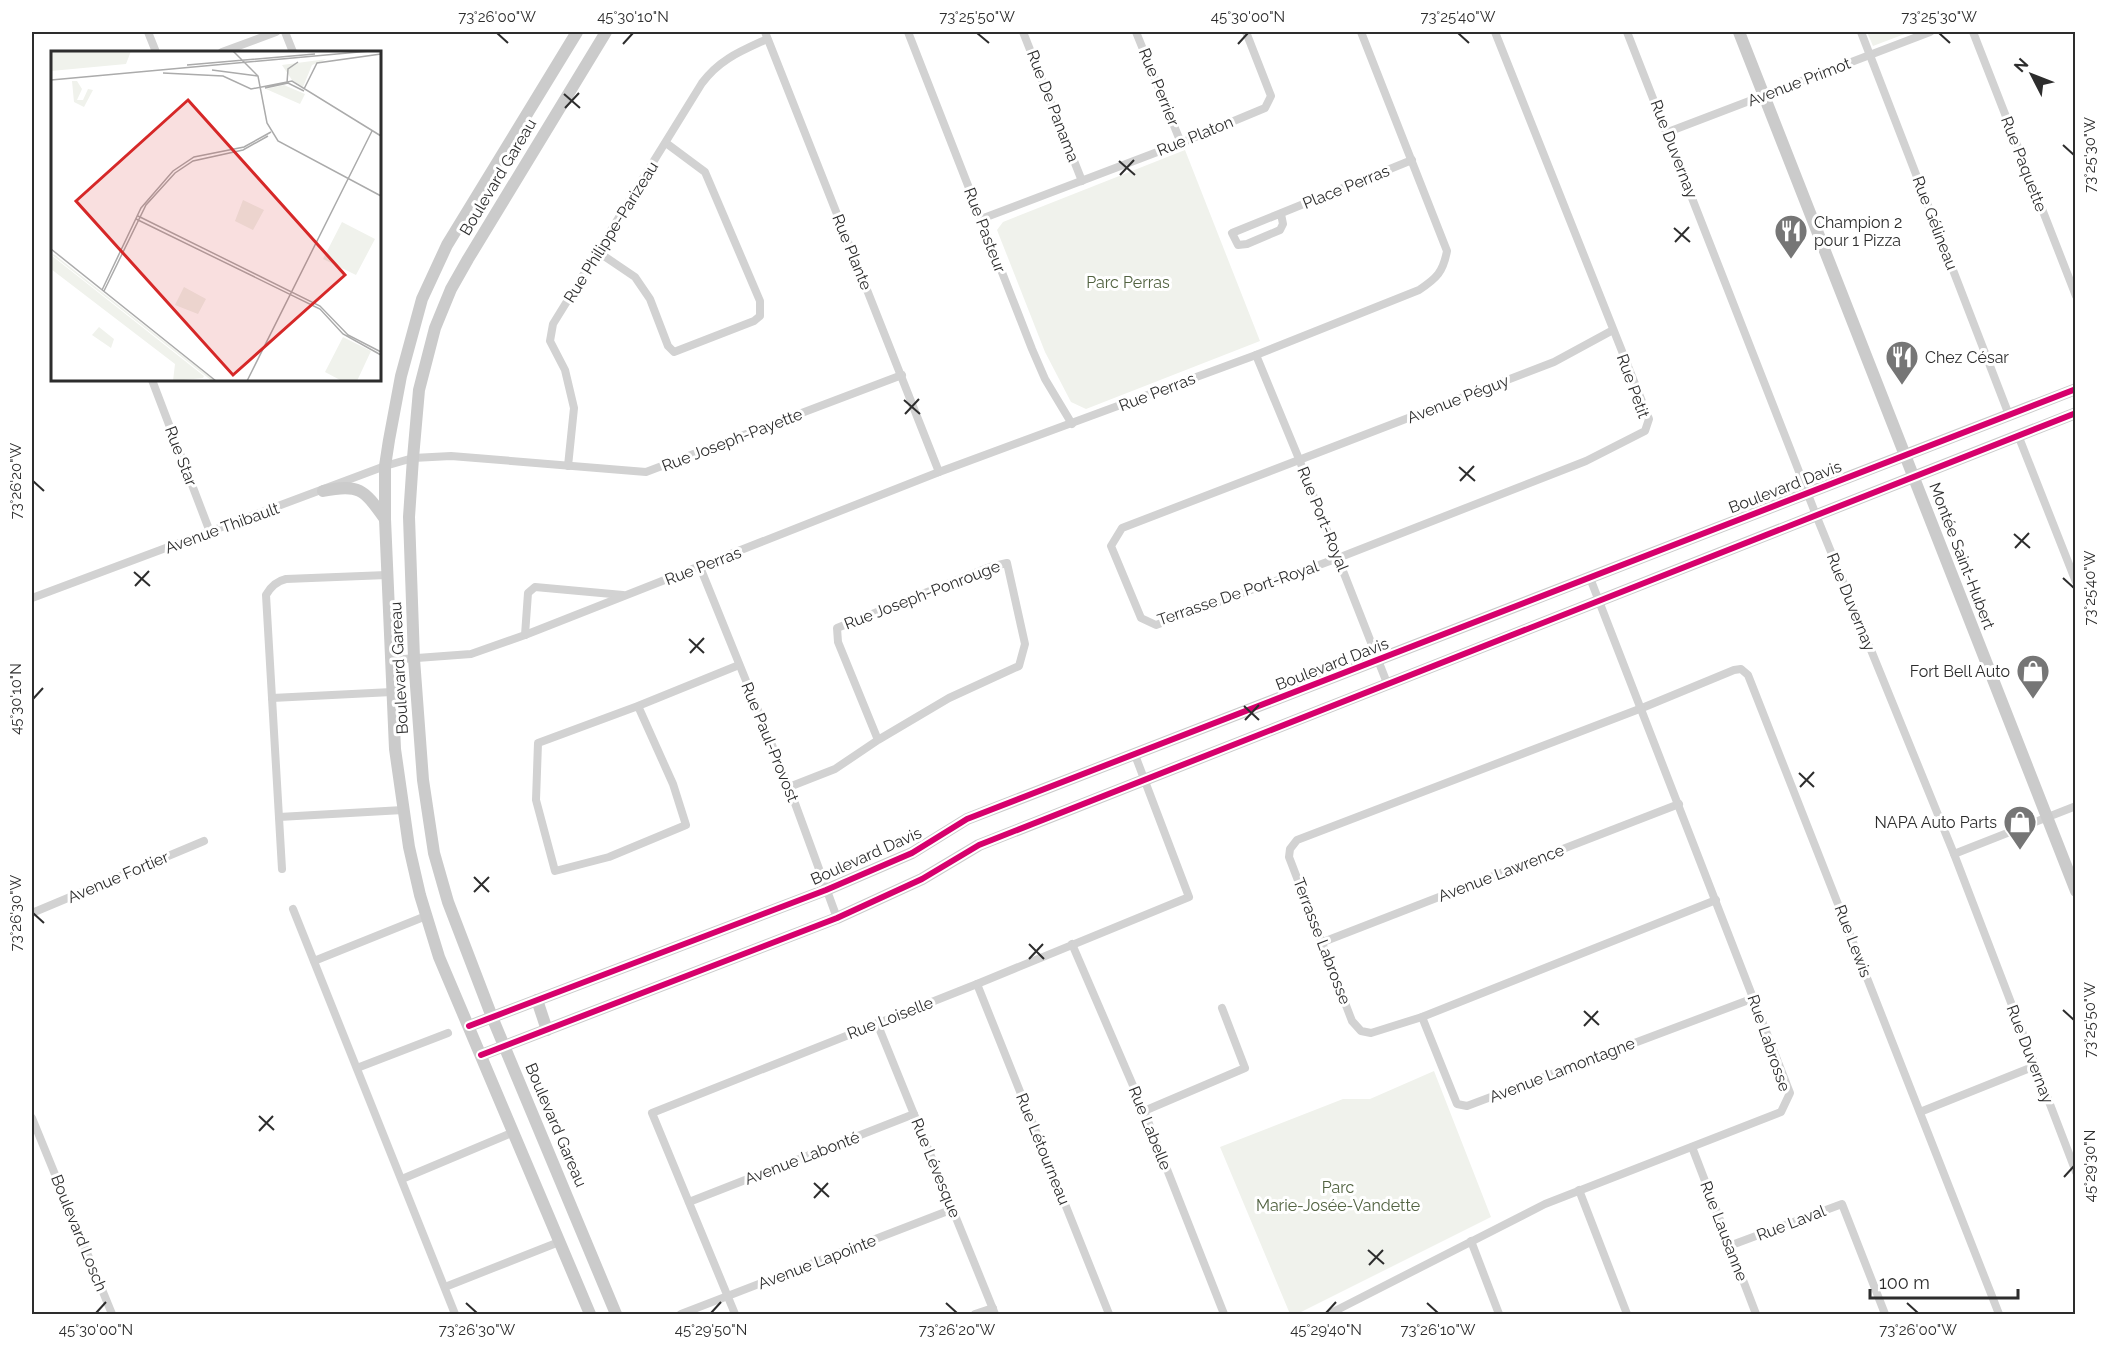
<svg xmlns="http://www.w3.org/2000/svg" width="2107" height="1346" font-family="Raleway,sans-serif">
<rect width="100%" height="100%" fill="#fff"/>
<g fill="#f0f2ec">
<polygon points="1867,32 1910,32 1873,46"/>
<polygon points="1185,150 1260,341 1086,409 1071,402 1045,352 997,230 1003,222"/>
<polygon points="1434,1071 1491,1217 1297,1314 1290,1314 1220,1147 1343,1099 1370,1099"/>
</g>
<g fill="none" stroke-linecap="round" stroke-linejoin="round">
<g stroke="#d2d2d2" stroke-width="8">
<polyline points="148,32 156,52"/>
<polyline points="285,32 293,52"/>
<polyline points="765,32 939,472"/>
<polyline points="908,32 1032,349 1045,379 1072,424"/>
<polyline points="1023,32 1082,181"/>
<polyline points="1136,32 1181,143"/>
<polyline points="1495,32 1649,419 1645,431 1586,461 1338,558 1156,625 1141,618 1111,546 1122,528 1554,362 1613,330"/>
<polyline points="1627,32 1816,515 1954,854 2076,1172"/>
<polyline points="1861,32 2009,415"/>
<polyline points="1973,32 2076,296"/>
<polyline points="222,52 276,32"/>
<polyline points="1668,132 1930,32"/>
<polyline points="1281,214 1283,224 1280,230 1247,244 1238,245 1232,233 1412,160"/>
<polyline points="981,219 1181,143 1265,108 1271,96 1246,32"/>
<polyline points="598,252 635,277 650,299 668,346 674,352 754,321 760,316 760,301 705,172 666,143"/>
<polyline points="1256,355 1299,459 1387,683"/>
<polyline points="152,380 210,532"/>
<polyline points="2018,435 2076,582"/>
<path d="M568,466L574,408L565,370L550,341L553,324L702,83C720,59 741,51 767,39"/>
<polyline points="700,567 789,787 837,918"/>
<polyline points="32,598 385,466 413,458 451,456 646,472 902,375"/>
<polyline points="525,635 528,593 535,587 623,595"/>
<path d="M390,660L471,654L525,635L939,472L1256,355L1419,290C1437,278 1443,272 1447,251L1361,32"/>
<polyline points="272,698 392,692"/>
<polyline points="638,706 673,784 686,825 609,857 555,871 536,800 538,743 638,706 739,665"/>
<polyline points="789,787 835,769 878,740 949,698 1019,666 1025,644 1007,563 990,567 837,628 838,642 878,740"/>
<polyline points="279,817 403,810"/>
<polyline points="1954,854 2076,806"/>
<path d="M282,869L266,595C271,586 277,581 286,579L387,575"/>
<polyline points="1716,900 1422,1017 1371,1033 1361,1031 1352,1021 1289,857 1290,849 1297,840 1642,708 1734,670 1741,669 1748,675 1999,1314"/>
<polyline points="293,909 455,1314"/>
<polyline points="32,913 204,841"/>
<polyline points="1323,942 1679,804"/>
<polyline points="1072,944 1144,1111 1224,1314"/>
<polyline points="314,961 426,916"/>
<polyline points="977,984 1109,1314"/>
<polyline points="1422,1017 1457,1104 1467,1106 1754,998"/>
<polyline points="877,1023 995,1314"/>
<polyline points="357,1068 448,1033"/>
<polyline points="1144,1111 1245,1068 1222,1008"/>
<polyline points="1920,1112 2035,1066"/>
<polyline points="32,1118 112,1314"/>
<polyline points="1692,1147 1756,1314"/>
<polyline points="402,1179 514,1132"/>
<polyline points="1579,1190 1627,1314"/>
<polyline points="689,1202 914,1114"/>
<polyline points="1471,1241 1499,1314"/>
<polyline points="1729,1246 1842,1204 1885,1314"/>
<polyline points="445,1287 559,1242"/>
<polyline points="681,1314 953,1209"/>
<polyline points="735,1314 652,1113 977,984 1189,897 1135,755"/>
<polyline points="975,1314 993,1308"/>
<polyline points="1329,1314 1545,1204 1781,1112 1790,1093 1590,578"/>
</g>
<g stroke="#cbcbcb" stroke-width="12">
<polyline points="577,32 447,245 422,299 401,376 389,440 385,466 385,519 395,749 409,847 420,895 439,957 590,1314"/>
<polyline points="606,32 468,259 451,289 435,328 419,390 413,458 409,517 414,659 423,780 434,853 448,902 492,1017 616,1314"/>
<polyline points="1739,32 2076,891"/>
<path d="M323,491C360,483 364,490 385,519"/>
<polyline points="537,1000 547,1030"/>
<polyline points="469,1026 826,890 912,853 967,819 2076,389"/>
<polyline points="481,1055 837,918 922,879 979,845 2076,413"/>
</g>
<g stroke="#fff" stroke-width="10">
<g id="cycleway">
<polyline points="469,1026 826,890 912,853 967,819 2076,389"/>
<polyline points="481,1055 837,918 922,879 979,845 2076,413"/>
</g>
</g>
<use href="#cycleway" stroke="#d6006c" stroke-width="6"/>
</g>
<path fill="none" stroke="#2d2d2d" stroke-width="2" d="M497,33L508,43M977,33L989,43M1458,33L1469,43M1939,33L1950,43M623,44L633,33M1238,44L1248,33M564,94L580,108M565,108L579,93M2063,145L2074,155M1119,161L1135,175M1120,175L1134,160M1674,228L1690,242M1675,242L1689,227M904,400L920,414M905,414L919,399M1459,467L1475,481M33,481L44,491M1460,481L1474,466M2014,534L2030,548M2015,548L2029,533M134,572L150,586M2063,578L2074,588M135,586L149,571M689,639L704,653M690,653L704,638M33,699L43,688M1244,706L1259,720M1245,720L1259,705M1799,773L1814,787M1800,787L1814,772M474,877L489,892M474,892L489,877M33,913L44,923M1029,944L1044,959M1029,959L1043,944M2063,1010L2074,1020M1584,1011L1599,1025M1584,1026L1598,1011M259,1116L274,1130M259,1131L273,1116M2064,1177L2074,1166M814,1183L829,1197M814,1198L828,1183M1368,1250L1384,1264M1369,1265L1383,1250M466,1303L477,1313M946,1303L957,1313M1427,1303L1438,1313M1907,1303L1918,1313M96,1313L106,1302M711,1313L721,1302M1326,1313L1336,1302"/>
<defs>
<g id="restaurant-pin" transform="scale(1.725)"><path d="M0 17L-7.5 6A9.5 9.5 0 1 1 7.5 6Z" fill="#767676" stroke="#fff"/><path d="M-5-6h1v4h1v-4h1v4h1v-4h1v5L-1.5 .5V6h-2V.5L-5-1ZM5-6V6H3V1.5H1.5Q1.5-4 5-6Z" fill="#fff"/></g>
<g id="shop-pin" transform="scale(1.725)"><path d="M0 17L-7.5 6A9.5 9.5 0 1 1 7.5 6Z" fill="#767676" stroke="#fff"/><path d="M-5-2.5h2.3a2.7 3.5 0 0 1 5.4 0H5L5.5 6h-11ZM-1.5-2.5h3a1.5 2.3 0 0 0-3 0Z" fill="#fff"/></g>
</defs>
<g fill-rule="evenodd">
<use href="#restaurant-pin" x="1791" y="231"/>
<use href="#restaurant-pin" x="1902" y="357"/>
<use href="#shop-pin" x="2033" y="671"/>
<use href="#shop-pin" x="2020" y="822"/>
</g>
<g text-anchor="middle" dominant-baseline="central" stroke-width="6" stroke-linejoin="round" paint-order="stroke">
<g font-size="16" fill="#2d2d2d" stroke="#fff">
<text transform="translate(1799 82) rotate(-21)">Avenue Primot</text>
<text transform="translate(1159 87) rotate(68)">Rue Perrier</text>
<text transform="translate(1053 106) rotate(69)">Rue De Panama</text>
<text transform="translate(1195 136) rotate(-22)">Rue Platon</text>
<text transform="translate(1674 149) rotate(69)">Rue Duvernay</text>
<text transform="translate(2024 164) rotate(69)">Rue Paquette</text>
<text transform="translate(498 177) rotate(-59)">Boulevard Gareau</text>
<text transform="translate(1346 187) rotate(-22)">Place Perras</text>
<text transform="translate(1935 223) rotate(69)">Rue Gélineau</text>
<text transform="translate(985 230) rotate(69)">Rue Pasteur</text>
<text transform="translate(611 232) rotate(-58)">Rue Philippe-Parizeau</text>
<text transform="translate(852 252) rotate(68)">Rue Plante</text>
<text transform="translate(1633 386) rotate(70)">Rue Petit</text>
<text transform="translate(1157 392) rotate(-21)">Rue Perras</text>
<text transform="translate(1458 399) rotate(-21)">Avenue Péguy</text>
<text transform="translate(732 440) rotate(-21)">Rue Joseph-Payette</text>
<text transform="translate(181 456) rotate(69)">Rue Star</text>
<text transform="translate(1785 487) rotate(-21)">Boulevard Davis</text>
<text transform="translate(1323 519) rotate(68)">Rue Port-Royal</text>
<text transform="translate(222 528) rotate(-20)">Avenue Thibault</text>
<text transform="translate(1962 556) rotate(69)">Montée Saint-Hubert</text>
<text transform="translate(703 566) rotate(-21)">Rue Perras</text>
<text transform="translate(1238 593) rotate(-19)">Terrasse De Port-Royal</text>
<text transform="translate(922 595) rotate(-21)">Rue Joseph-Ponrouge</text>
<text transform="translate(1851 602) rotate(68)">Rue Duvernay</text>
<text transform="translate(1332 664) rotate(-21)">Boulevard Davis</text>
<text transform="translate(399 668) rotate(-93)">Boulevard Gareau</text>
<text transform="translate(770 742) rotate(68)">Rue Paul-Provost</text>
<text transform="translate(866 856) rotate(-24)">Boulevard Davis</text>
<text transform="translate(1501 873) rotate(-21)">Avenue Lawrence</text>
<text transform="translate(118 877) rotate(-23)">Avenue Fortier</text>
<text transform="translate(1322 941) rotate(69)">Terrasse Labrosse</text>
<text transform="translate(1853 941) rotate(69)">Rue Lewis</text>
<text transform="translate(890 1018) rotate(-21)">Rue Loiselle</text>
<text transform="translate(1769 1043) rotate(71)">Rue Labrosse</text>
<text transform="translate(2030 1054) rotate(69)">Rue Duvernay</text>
<text transform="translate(1562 1070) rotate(-21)">Avenue Lamontagne</text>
<text transform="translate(556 1125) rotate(67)">Boulevard Gareau</text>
<text transform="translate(1150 1128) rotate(68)">Rue Labelle</text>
<text transform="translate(1043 1149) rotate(68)">Rue Létourneau</text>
<text transform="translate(802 1158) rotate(-21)">Avenue Labonté</text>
<text transform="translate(936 1168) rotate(68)">Rue Lévesque</text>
<text transform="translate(1791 1223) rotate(-21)">Rue Laval</text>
<text transform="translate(1724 1231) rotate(69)">Rue Lausanne</text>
<text transform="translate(79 1233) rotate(68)">Boulevard Losch</text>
<text transform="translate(817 1262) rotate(-21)">Avenue Lapointe</text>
</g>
<g font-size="16" fill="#2d2d2d" stroke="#fff" text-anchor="start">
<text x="1814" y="222">Champion 2<tspan x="1814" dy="18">pour 1 Pizza</tspan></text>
<text x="1925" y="357">Chez César</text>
<text x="2010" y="671" text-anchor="end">Fort Bell Auto</text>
<text x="1997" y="822" text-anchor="end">NAPA Auto Parts</text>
</g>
<g font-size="16" fill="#516240" stroke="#fff">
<text x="1128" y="282">Parc Perras</text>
<text x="1338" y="1187">Parc<tspan x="1338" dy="18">Marie-Josée-Vandette</tspan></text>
</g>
</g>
<g transform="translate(51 51)">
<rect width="330" height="330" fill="#fff"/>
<path d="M0,0H80L75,13L0,20ZM276,8L261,14L252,36L241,29L231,14ZM21,30H26L31,38L26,49H32L37,38L42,39L33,56L23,51ZM233,34L254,43L249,53L215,38ZM192,149L213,159L202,179L184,170ZM291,171L324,188L305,224L272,208ZM0,203L4,204L164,330H161ZM0,204L153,325L152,327L122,330L124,313L0,218ZM133,236L155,248L147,263L124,254ZM48,276L63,288L60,297L41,284ZM292,286L320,300L306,330H291L274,321Z" fill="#f0f2ec"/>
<path fill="none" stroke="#ababab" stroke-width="1.5" d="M182,0L207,25L216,72L227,90L330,145M136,14L264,3M161,19L207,25M112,22L172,25L200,38L241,30L330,85M0,29L319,0M236,32L237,18L247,11M214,37L237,32L253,40M253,38L266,12L330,3M87,165L269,255L297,284L330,301M85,168L269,258L292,283L330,304M0,198L165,330M51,239L90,157L122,120L143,106L193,96L220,81M53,240L95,154L124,122L142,110L192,99L217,85M196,330L321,80"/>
<path fill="#d62828" fill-opacity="0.15" stroke="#d62828" stroke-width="3" d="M137,49L294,224L182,324L25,150Z"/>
<rect width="330" height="330" fill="none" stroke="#2d2d2d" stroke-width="3"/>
</g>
<rect width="2107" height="1346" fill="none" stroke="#ffffff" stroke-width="66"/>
<g transform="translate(2032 75) rotate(312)" stroke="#ffffff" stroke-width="4.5" paint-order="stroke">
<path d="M0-4.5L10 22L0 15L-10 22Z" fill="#2d2d2d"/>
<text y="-9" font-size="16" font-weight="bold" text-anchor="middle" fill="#2d2d2d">N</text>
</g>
<path d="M1870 1289v9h148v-9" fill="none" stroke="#2d2d2d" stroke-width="3"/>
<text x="1879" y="1289" font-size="18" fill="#2d2d2d" stroke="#ffffff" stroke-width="4.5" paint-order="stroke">100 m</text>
<rect x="33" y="33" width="2041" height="1280" fill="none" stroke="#2d2d2d" stroke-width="2"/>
<g font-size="15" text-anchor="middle" fill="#2d2d2d">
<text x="497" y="22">73°26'00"W</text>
<text x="633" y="22">45°30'10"N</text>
<text x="977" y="22">73°25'50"W</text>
<text x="1248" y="22">45°30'00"N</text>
<text x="1458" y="22">73°25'40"W</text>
<text x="1939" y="22">73°25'30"W</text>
<text transform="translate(2090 155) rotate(-90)" y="5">73°25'30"W</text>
<text transform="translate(16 481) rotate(-90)" y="5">73°26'20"W</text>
<text transform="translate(2090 588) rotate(-90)" y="5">73°25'40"W</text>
<text transform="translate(16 699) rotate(-90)" y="5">45°30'10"N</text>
<text transform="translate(16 913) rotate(-90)" y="5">73°26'30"W</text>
<text transform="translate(2090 1020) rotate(-90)" y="5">73°25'50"W</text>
<text transform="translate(2090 1166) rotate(-90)" y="5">45°29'30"N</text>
<text x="96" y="1335">45°30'00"N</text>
<text x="477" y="1335">73°26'30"W</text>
<text x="711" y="1335">45°29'50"N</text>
<text x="957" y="1335">73°26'20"W</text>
<text x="1326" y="1335">45°29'40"N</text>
<text x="1438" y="1335">73°26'10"W</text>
<text x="1918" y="1335">73°26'00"W</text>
</g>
</svg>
